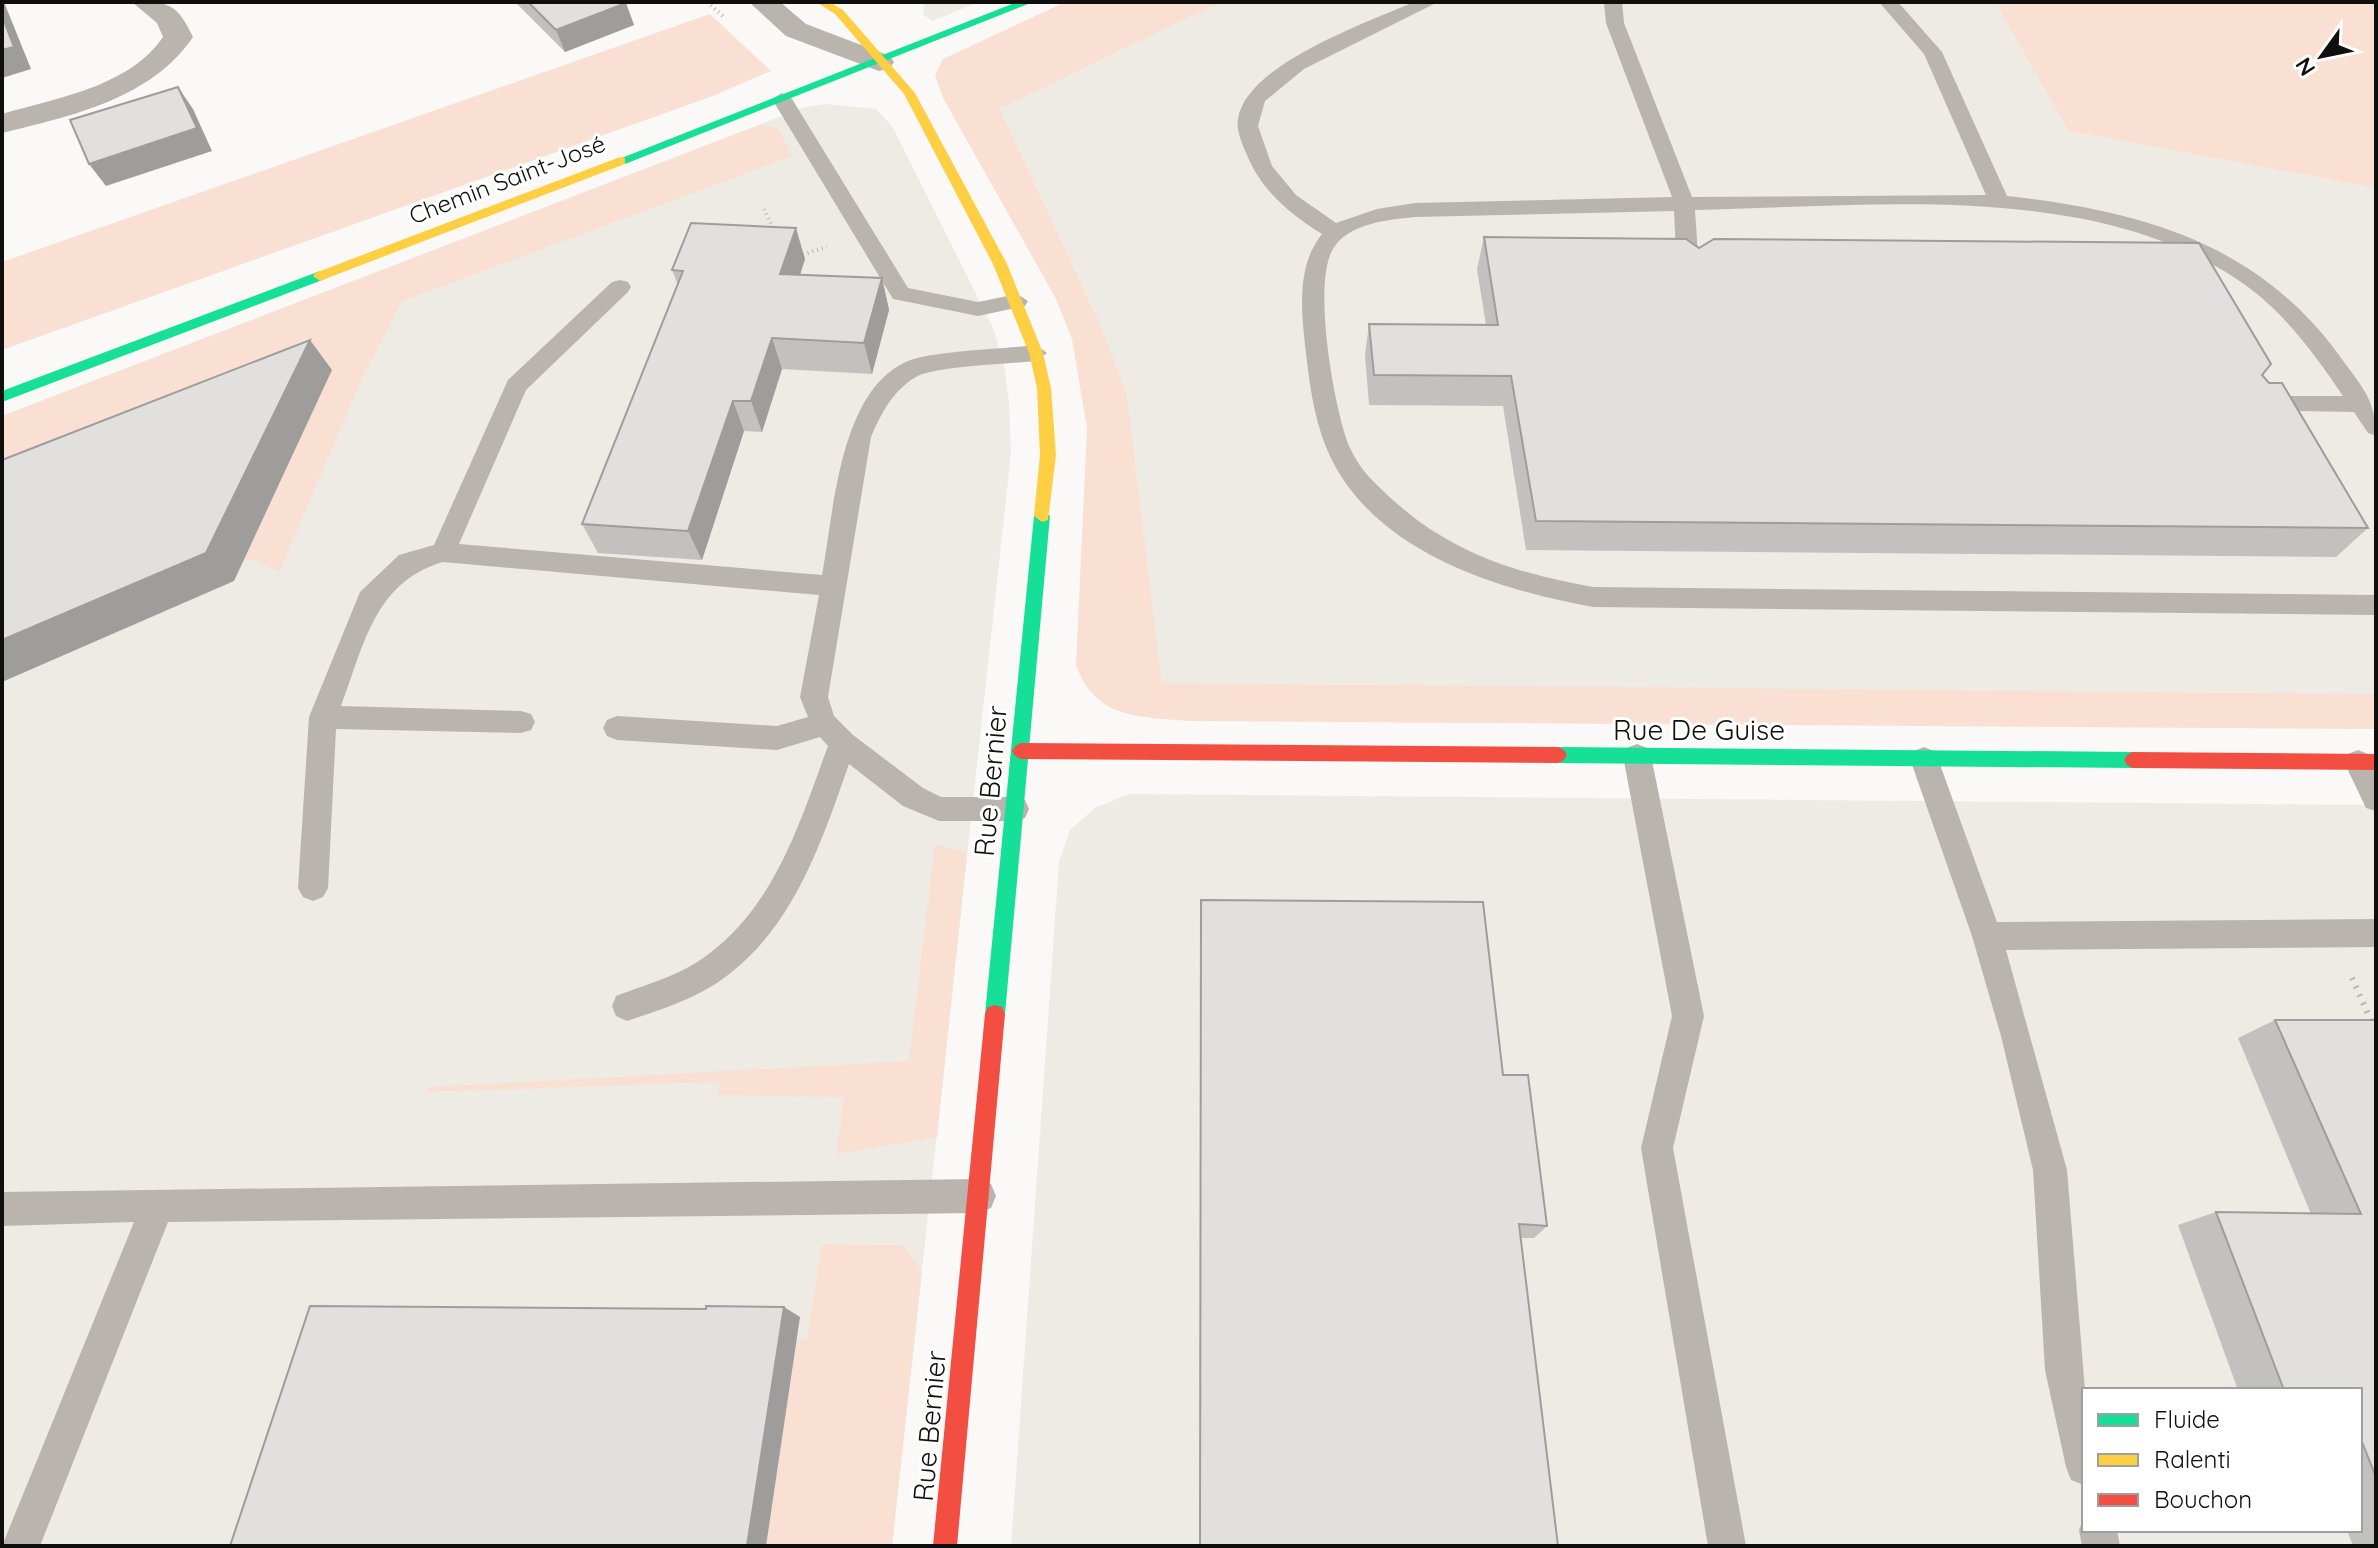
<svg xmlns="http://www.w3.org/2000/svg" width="2378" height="1548" font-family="Quicksand,sans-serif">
<rect width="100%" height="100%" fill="#faf9f8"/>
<g fill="#edebe4" fill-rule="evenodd">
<polygon points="924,2 979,2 932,21 923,14"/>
<polygon points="1221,2 1995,2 2070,131 2376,188 2376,729 1162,683 1127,394 1100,324 1000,109"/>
<polygon points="825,104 876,109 892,126 994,330 1004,365 1009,402 1011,453 892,1546 2,1546 2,416 805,107"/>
<path d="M1129,794L2376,805V1546H1011L1059,862L1070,830L1095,808ZM2084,1390H2360V1530H2084Z"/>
</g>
<g fill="#f9e0d2">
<path d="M1065,2H1221L1000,109L1100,324L1127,394L1162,683L2376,694V729L1190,721C1140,717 1095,719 1076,665L1087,428L1072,339L1055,297L943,98L935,75L943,59Z"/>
<polygon points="1995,2 2376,2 2376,188 2069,131"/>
<polygon points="710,14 771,71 710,97 2,350 2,262"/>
<polygon points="760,125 778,128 793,156 402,301 363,376 279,572 255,560 243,561 331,371 2,502 2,416"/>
<polygon points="935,844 967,853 937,1137 836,1154 844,1097 717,1095 720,1082 426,1092 427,1087 909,1061"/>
<polygon points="822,1244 903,1245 922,1271 892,1546 766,1546 796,1341 807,1339"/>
</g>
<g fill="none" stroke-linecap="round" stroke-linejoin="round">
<g stroke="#b8b4b1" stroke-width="4" stroke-dasharray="1 4" stroke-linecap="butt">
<polyline points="707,2 724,17"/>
<polyline points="764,209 774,230"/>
<polyline points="798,256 827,247"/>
</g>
<polyline stroke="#b8b4b1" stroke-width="6" stroke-dasharray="2 7" stroke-linecap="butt" points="2352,978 2376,1032"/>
<g fill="#b9b4ae" fill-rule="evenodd">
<path d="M1414,2H1438L1304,69L1265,101L1258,126L1272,166L1296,195L1336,223L1377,209L1415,203L1672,197L1606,23L1604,2H1622L1624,23L1692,197L1986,195L1924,54L1879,2H1898L1942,52L2007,196C2140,211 2256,242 2339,355C2360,385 2376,398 2376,436L2368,433L2354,412L2249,410L2245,404L2249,398L2257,396H2343C2314,353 2282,309 2238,280C2089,179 1866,207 1695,210L1699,270L1688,277L1677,270L1674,211L1415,217C1388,220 1348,223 1333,249C1312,284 1334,408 1349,446C1355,459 1363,471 1373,481C1438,548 1504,571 1593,587L2376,595V615L1593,607C1494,589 1368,550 1326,447C1313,415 1309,379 1305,345C1301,308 1297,265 1322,234C1290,214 1261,190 1247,155C1242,144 1236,130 1238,119C1246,64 1369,22 1414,2Z"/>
<polygon points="782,93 792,99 908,288 978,302 1017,294 1028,301 1025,306 978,316 893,299 772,99"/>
<path d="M620,280L628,282L631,287L628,292L526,390L459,544L822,575C834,512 839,390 908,361C933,351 1005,349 1036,345L1047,353L1036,361C1011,364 935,366 916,377C893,390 881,414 871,437L828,697L834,716L853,735L923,788L941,797H1015L1025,800L1029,809L1025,818L1015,821H939L903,806L849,764C822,841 795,924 728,975C699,998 662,1009 627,1021L616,1016L612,1006L616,996C647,984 679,976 706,956C775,906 800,822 828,746L820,737L777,750L617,740L607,736L603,728L607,720L617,716L777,726L808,717L800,697L819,595L443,562C374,582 364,646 341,706L521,711L531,714L535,722L531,730L521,733L336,729L328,888L323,897L313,901L303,897L298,888L309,717L360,592L399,555L434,545L508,380L612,282Z"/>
<polygon points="1637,744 1647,748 1651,756 1704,1016 1673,1148 1746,1546 1708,1546 1641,1148 1672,1016 1623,756 1627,748"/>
<polygon points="1924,747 1934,751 1938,759 1997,922 2376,919 2376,947 2006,950 2067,1170 2085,1390 2084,1485 2071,1480 2066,1467 2045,1370 2033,1170 2001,1036 1972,936 1910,759 1914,751"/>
<polygon points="2358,750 2368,754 2376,770 2376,811 2366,808 2344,762 2348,754"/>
<polygon points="979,1179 991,1184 996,1196 991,1208 979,1213 168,1222 40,1546 2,1546 134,1222 2,1226 2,1192"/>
<polygon points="2084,1518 2084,1530 2117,1530 2120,1546 2082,1546 2079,1530"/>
</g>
<g fill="#b9b4ae" fill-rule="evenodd">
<path d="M132,2C169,2 176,2 193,37C151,99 71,116 2,133V114C56,98 129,87 163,37L157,23Z"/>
<polygon points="749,2 780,2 806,24 890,56 894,62 890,68 879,71 786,36"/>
</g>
<g fill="#16e098" fill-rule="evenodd">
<polygon points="1017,2 1033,2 625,164 615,164 614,161"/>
<polygon points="320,271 327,276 325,279 2,402 2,391"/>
<polygon points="1042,510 1050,516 1005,1014 1002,1021 995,1023 988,1021 985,1014 1034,516"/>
<polygon points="1558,747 2133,752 2139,755 2142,760 2139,765 2133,768 1558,763 1552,760 1549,755 1552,750"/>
</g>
<g fill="#ffcf43" fill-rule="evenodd">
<polygon points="816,2 830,2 843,10 915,93 1007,264 1043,353 1051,388 1056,455 1048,520 1042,522 1034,516 1040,455 1037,388 1029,353 993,264 904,94 835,14"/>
<polygon points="620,157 625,158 625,164 325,279 320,281 313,276 315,273"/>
</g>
<g fill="#f24e42" fill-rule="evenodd">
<polygon points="1021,743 1558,747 1564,750 1567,755 1564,760 1558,763 1021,759 1015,756 1012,751 1015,746"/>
<polygon points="2133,752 2376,754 2376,770 2133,768 2127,765 2124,760 2127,755"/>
<polygon points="995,1005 1002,1007 1005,1014 957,1546 933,1546 985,1014 988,1007"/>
</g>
</g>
<g fill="#c2c1c0">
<polygon points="515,2 625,2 634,25 565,52"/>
<polygon points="1484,237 1699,248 2262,375 2368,528 2336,557 1526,550 1503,406 1369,405 1365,355 1369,324 1486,325 1477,269"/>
<polygon points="805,259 800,275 882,278 889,310 872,374 782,369 762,432 744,431 702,560 598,553 582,524 678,285 672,270"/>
<polygon points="2275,1020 2376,1020 2376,1546 2353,1546 2347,1530 2360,1530 2360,1390 2238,1390 2178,1225 2216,1212 2311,1214 2238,1038"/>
<polygon points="1503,1075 1547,1226 1534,1238 1521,1238 1200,1546"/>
</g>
<g fill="#9e9d9c">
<polygon points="2,2 4,2 31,69 2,78"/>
<polygon points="626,3 634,25 565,52 556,30"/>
<polygon points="178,87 193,109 212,151 106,186 89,164"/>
<polygon points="796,228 805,259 790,305 780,274"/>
<polygon points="882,278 889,310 872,374 864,343"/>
<polygon points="772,338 782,369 762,432 751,401"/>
<polygon points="310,340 332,370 234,581 2,682 2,640"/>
<polygon points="733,401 744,431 702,560 688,531"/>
<polygon points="784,1307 800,1317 766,1546 747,1546"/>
</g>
<g fill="#e1e0df" stroke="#9e9d9c" stroke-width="2">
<polygon points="528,2 625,2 626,3 556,30"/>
<polygon points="2,16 14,47 2,50"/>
<polygon points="178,87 197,128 89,164 70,120"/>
<polygon points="691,223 796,228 780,274 882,278 864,343 772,338 751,401 733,401 688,531 582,524 683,271 672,270"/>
<polygon points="1484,237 1686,239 1699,248 1714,239 2199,243 2271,364 2262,375 2269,383 2282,383 2368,528 1536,521 1511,376 1374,375 1369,324 1498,325"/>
<polygon points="310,340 206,553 2,640 2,460"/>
<polygon points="1201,900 1483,902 1503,1075 1528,1075 1547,1226 1519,1224 1558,1546 1200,1546"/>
<polygon points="2275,1020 2376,1020 2376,1477 2360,1437 2360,1390 2284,1390 2216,1212 2361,1214"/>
<polygon points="310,1306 706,1309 706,1306 784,1307 747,1546 230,1546"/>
</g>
<g text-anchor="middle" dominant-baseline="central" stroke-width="6" stroke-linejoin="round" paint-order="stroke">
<g font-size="24" fill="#0f0f0e" stroke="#fff">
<text transform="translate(507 179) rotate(-21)">Chemin Saint-José</text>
</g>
<g font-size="28" fill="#0f0f0e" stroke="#fff">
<text x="1699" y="729">Rue De Guise</text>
<text transform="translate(990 781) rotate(-85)">Rue Bernier</text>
<text transform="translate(929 1426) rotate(-85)">Rue Bernier</text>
</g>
</g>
<rect width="2378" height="1548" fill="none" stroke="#0f0f0e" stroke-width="8"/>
<rect x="2082" y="1388" width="280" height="144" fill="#ffffff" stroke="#9f9f9f" stroke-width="2"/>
<rect x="2098" y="1414" width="40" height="12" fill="#16e098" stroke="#9f9f9f" stroke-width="2"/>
<text x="2154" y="1428" font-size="24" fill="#0f0f0e">Fluide</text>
<rect x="2098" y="1454" width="40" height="12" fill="#ffcf43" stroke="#9f9f9f" stroke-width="2"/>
<text x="2154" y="1468" font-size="24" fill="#0f0f0e">Ralenti</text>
<rect x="2098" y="1494" width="40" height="12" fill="#f24e42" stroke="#9f9f9f" stroke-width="2"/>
<text x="2154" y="1508" font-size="24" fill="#0f0f0e">Bouchon</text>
<g transform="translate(2322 56) rotate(237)" stroke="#ffffff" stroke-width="6" paint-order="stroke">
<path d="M0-6L14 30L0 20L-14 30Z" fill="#0f0f0e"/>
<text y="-12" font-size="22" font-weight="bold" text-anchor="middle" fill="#0f0f0e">N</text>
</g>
</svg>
